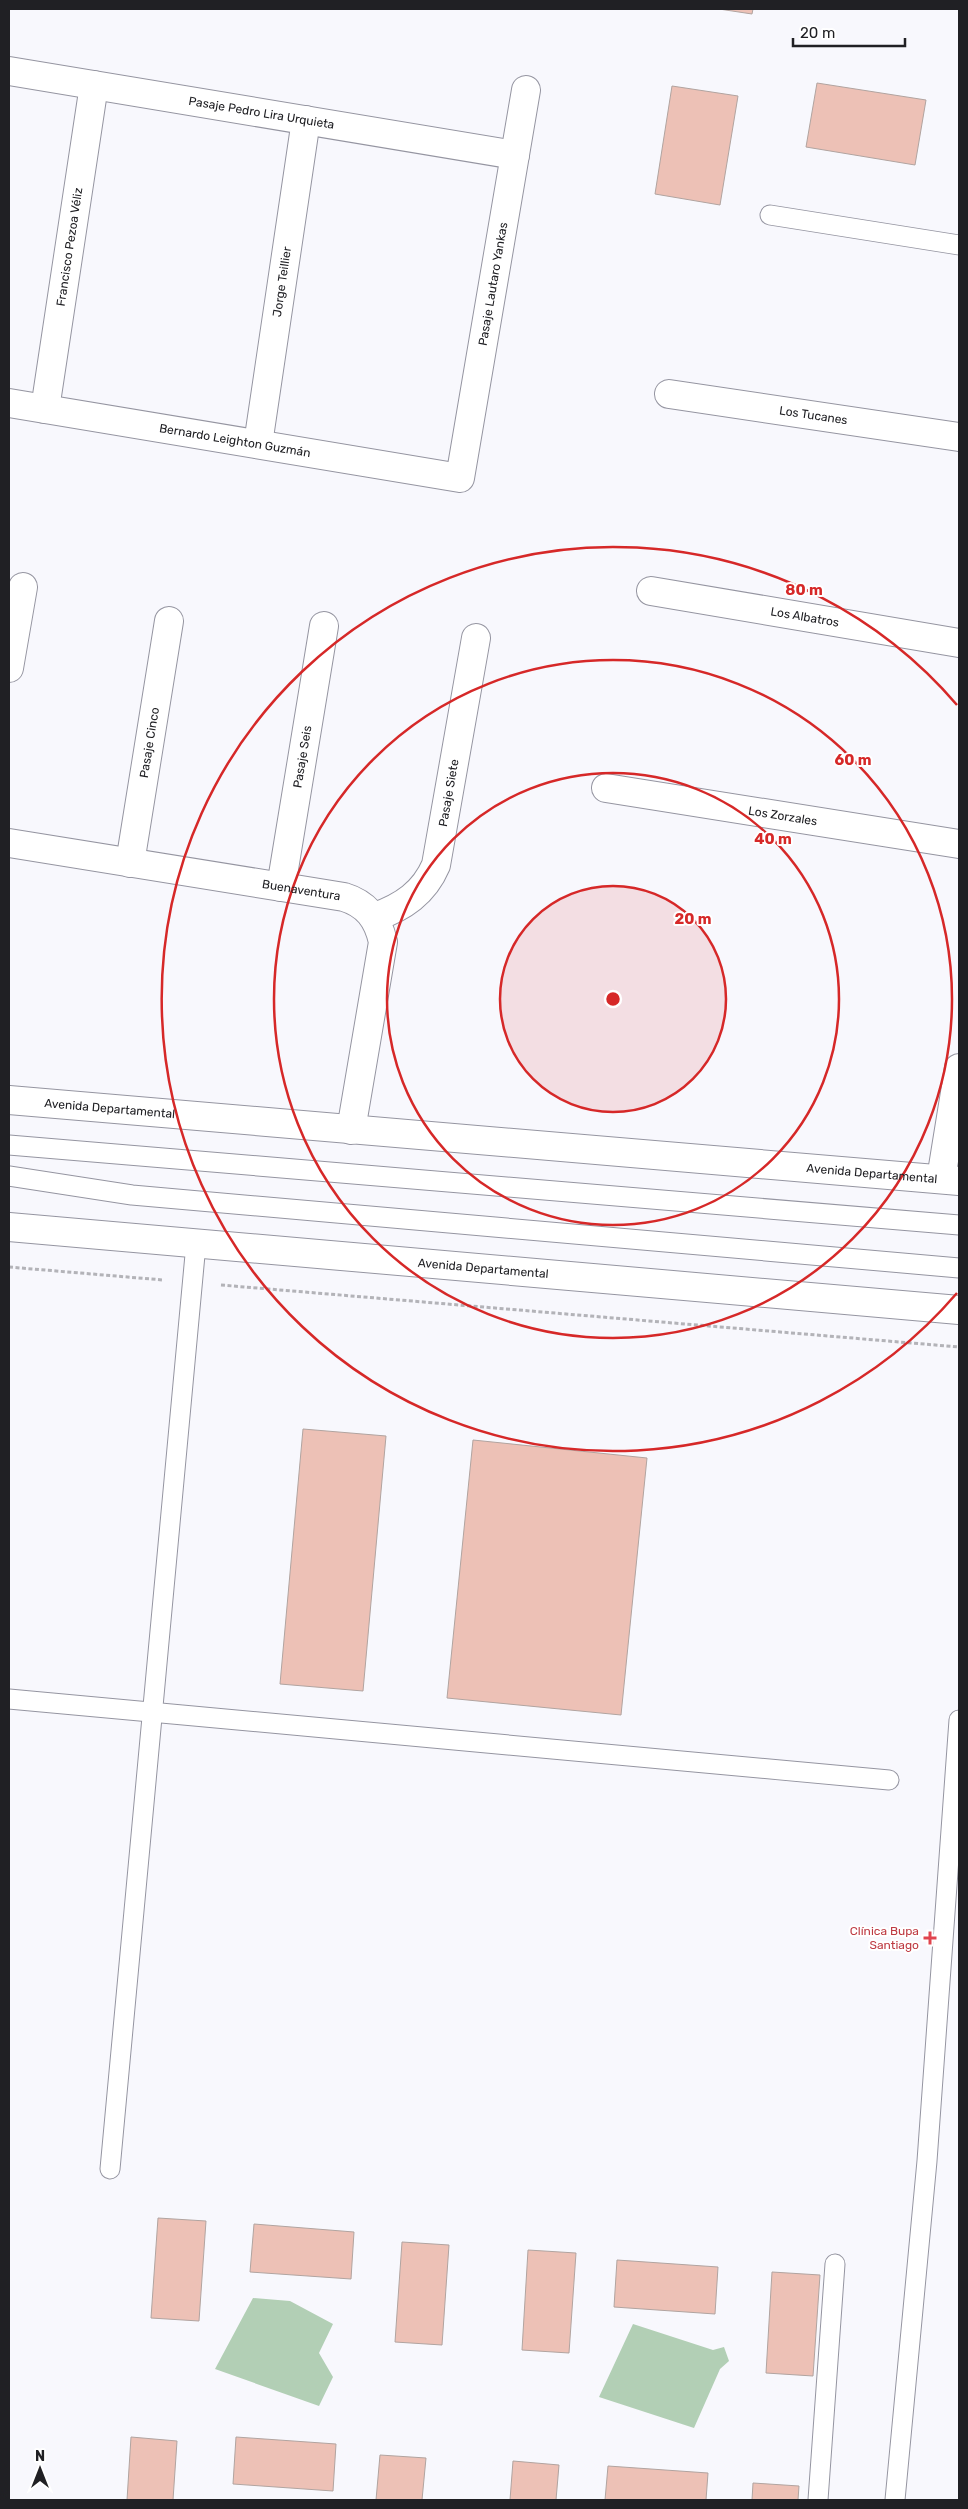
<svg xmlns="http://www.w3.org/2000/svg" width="968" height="2509" font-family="Rubik,sans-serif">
<rect width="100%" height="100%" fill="#f8f8fd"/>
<g fill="#b2cfb5">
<polygon points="253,2298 290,2301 333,2324 319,2353 333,2377 319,2406 215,2369"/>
<polygon points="633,2324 713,2350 724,2347 729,2361 720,2369 694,2428 599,2397"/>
</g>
<g fill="#edc1b6" stroke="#b1a4a0">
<polygon points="719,9 753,9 752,14"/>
<polygon points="817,83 926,100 915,165 806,147"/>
<polygon points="672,86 738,96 720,205 655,194"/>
<polygon points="303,1429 386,1436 363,1691 280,1684"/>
<polygon points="473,1440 647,1458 621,1715 447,1698"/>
<polygon points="158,2218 206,2221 199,2321 151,2318"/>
<polygon points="254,2224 354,2232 351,2279 250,2272"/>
<polygon points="402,2242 449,2245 442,2345 395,2342"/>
<polygon points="528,2250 576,2253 569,2353 522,2350"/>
<polygon points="617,2260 718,2267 715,2314 614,2307"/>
<polygon points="772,2272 820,2275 813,2376 766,2373"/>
<polygon points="131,2437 177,2441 173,2500 127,2500"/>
<polygon points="236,2437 336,2444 333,2491 233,2484"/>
<polygon points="380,2455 426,2458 422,2500 376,2500"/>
<polygon points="513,2461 559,2465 556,2500 510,2500"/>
<polygon points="608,2466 708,2473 706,2500 605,2500"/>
<polygon points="753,2483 799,2486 798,2500 752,2500"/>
</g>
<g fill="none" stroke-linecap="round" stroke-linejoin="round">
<g stroke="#9595a1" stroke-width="21">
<g id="lane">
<polyline points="770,215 959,245"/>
<polyline points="9,1145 959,1225"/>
<polyline points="9,1176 132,1195 959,1268"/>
<polyline points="9,1699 889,1780"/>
<polyline points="110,2169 196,1244"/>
<polyline points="818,2500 835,2264"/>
<polyline points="895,2500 927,2161 959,1720"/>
</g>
</g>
<g stroke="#9595a1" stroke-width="30">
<g id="street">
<path id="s1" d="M9,71L515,155"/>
<path id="s2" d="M669,394L959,437"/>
<path id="s3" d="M9,403L460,478L526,90"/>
<path id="s4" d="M45,409L94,85"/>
<path id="s5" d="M258,444L306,120"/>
<path id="s6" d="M651,591L959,643"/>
<polyline points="9,668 23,587"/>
<path id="s7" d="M606,788L959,844"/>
<path id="s8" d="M9,843L344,897C367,904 378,919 383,942L351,1130"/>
<path id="s9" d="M130,863L169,621"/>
<path id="s10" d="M281,887L324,626"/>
<path id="s11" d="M375,917C403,907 424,893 436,865L476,638"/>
<polyline points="941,1179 959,1068"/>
</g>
</g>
<g stroke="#9595a1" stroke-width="30">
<g id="primary">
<path id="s12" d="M9,1100L959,1181"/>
<path id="s13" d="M9,1227L959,1310"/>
</g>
</g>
<g stroke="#b3b3b8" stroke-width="3" stroke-dasharray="4 2.5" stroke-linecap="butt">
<polyline points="9,1267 163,1280"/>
<polyline points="221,1285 959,1347"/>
</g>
<use href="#lane" stroke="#fff" stroke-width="19"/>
<use href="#street" stroke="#fff" stroke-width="28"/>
<use href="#primary" stroke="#fff" stroke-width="28"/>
</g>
<circle cx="613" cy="999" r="113" fill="#d62828" fill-opacity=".12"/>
<g fill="none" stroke="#d62828" stroke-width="2.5">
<circle cx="613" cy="999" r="113"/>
<circle cx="613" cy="999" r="226"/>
<circle cx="613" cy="999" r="339"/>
<path d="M957 1293A452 452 0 1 1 957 705"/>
</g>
<path fill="#e0444e" stroke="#fff" stroke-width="2" d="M927.5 1930.5h5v5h5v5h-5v5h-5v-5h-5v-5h5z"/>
<g text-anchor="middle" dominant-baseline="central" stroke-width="4" stroke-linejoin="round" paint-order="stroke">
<g font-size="12" fill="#202024" stroke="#fff">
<text stroke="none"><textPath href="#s1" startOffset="256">Pasaje Pedro Lira Urquieta</textPath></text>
<text stroke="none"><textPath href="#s4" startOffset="164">Francisco Pezoa Véliz</textPath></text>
<text stroke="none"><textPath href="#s5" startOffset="164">Jorge Teillier</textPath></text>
<text stroke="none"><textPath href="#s3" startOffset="654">Pasaje Lautaro Yankas</textPath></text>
<text stroke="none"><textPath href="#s2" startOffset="146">Los Tucanes</textPath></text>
<text stroke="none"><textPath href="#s3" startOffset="229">Bernardo Leighton Guzmán</textPath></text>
<text stroke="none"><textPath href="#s6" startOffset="156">Los Albatros</textPath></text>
<text stroke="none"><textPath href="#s9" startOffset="122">Pasaje Cinco</textPath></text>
<text stroke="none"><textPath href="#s10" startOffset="132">Pasaje Seis</textPath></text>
<text stroke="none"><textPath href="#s11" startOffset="156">Pasaje Siete</textPath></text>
<text stroke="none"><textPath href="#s7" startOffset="179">Los Zorzales</textPath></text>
<text stroke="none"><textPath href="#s8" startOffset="296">Buenaventura</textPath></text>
<text stroke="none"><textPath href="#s12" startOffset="101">Avenida Departamental</textPath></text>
<text stroke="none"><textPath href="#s12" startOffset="866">Avenida Departamental</textPath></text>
<text stroke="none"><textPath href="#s13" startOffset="476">Avenida Departamental</textPath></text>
</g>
<g font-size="12" fill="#be3a42" stroke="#fff" text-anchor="end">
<text x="919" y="1931">Clínica Bupa<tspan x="919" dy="14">Santiago</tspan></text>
</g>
</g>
<circle cx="613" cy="999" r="8" fill="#d62828" stroke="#fff" stroke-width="2.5"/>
<g font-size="15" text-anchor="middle" font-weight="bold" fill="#d62828" stroke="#fff" stroke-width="4" stroke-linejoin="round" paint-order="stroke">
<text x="804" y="595">80 m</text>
<text x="853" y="765">60 m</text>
<text x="773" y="844">40 m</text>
<text x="693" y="924">20 m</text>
</g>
<rect width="968" height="2509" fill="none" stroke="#202024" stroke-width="20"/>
<g transform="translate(40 2469)" stroke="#ffffff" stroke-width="4" paint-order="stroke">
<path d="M0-4L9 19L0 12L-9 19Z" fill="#202024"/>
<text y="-8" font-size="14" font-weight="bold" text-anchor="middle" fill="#202024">N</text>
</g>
<path d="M793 38v8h112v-8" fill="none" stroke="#202024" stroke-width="2.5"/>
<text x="800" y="38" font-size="15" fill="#202024" stroke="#ffffff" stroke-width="4" paint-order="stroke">20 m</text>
</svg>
